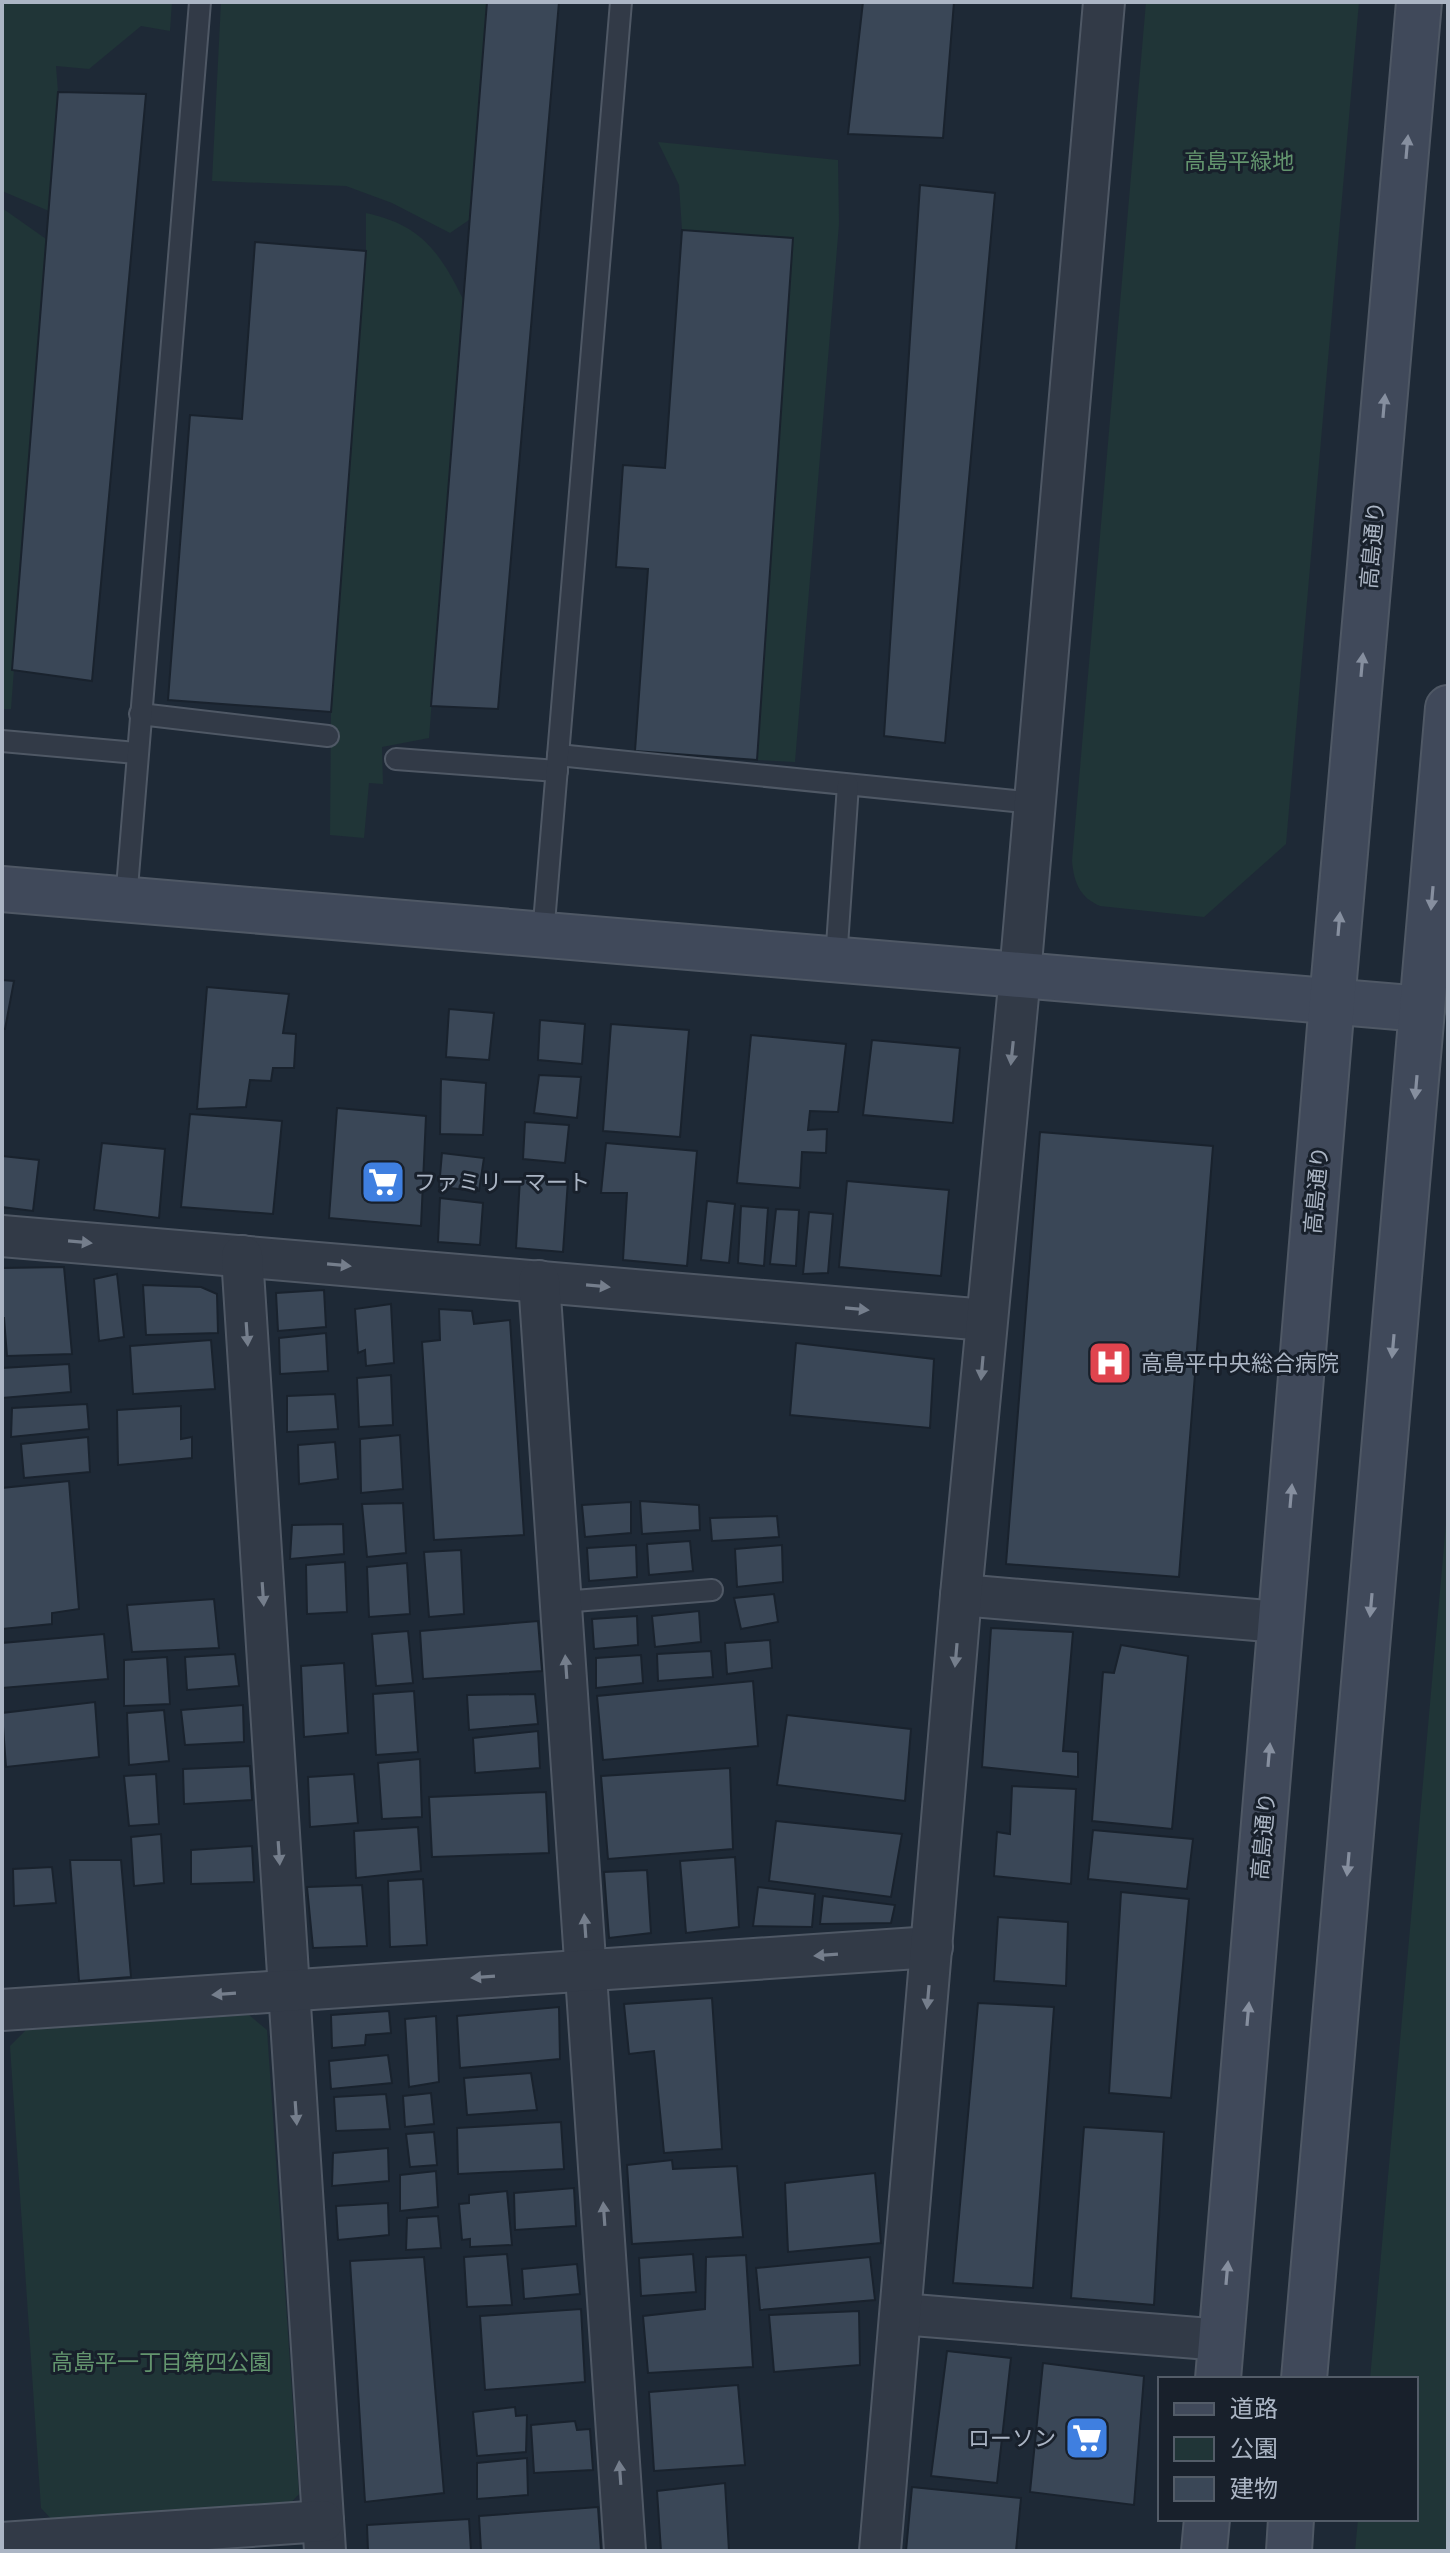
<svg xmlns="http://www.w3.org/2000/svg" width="1450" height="2553" font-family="'Space Grotesk','Noto Sans JP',sans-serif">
<rect width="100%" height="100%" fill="#1e2936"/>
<g fill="#203537">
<polygon points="2,2 172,2 170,31 141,26 89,69 56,66 58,92 49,211 2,191"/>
<polygon points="221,2 487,2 469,220 450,233 392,203 346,186 212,181"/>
<path d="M1146,2H1359L1286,844L1204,917L1100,906C1079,897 1074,882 1072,861Z"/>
<polygon points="658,142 838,160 839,224 795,762 757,760 793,238 682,230 679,185"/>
<polygon points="2,208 46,239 11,709 2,709"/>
<path d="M366,213C421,225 439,251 463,299L429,738L382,747L383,784L369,783L364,838L330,835L331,712L366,251Z"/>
<polygon points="1448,1501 1448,2551 1355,2551 1358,2519 1416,2519 1416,2379 1370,2379"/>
<polygon points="249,2015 267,2030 299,2494 283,2511 55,2523 41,2508 10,2046 26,2030"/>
</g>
<g fill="#3a4757" stroke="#19222d" stroke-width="2">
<polygon points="487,2 559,2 498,709 431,706"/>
<polygon points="863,2 954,2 943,138 848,134"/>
<polygon points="58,92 146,94 92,681 12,670"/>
<polygon points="920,185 995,193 945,743 884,736"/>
<polygon points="682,230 793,238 757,760 635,751 648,569 616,567 623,465 665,468"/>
<polygon points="255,242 366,251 331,712 168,700 190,415 242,419"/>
<polygon points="2,980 14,981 5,1029 2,1029"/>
<polygon points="207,987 289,994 283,1033 296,1034 294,1068 273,1068 271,1081 250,1080 246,1107 197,1109"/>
<polygon points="449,1009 494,1013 489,1060 446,1057"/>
<polygon points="540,1020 585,1024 582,1064 538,1060"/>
<polygon points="611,1024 689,1030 680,1137 603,1131"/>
<polygon points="751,1035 846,1044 838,1112 810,1111 808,1130 827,1129 826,1153 802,1152 800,1188 737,1183"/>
<polygon points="872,1040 960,1048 953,1123 863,1115"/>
<polygon points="539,1075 581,1077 577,1118 534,1113"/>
<polygon points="441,1079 486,1083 483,1135 440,1134"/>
<polygon points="337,1108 426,1116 421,1226 329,1218"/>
<polygon points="190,1114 282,1121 273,1214 181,1207"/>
<polygon points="525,1122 569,1125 565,1163 523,1159"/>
<polygon points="1040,1132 1213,1146 1179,1577 1006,1564"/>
<polygon points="102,1143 165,1149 159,1218 94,1210"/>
<polygon points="606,1143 697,1151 687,1266 623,1260 627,1193 601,1193"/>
<polygon points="442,1153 484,1158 479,1191 439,1187"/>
<polygon points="2,1156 39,1160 33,1211 2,1207"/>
<polygon points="520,1178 568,1180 563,1252 516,1248"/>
<polygon points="847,1181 949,1190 941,1276 839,1267"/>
<polygon points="440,1198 483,1203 480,1245 438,1242"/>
<polygon points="707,1201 735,1204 729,1263 701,1260"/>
<polygon points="741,1206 768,1208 764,1266 738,1263"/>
<polygon points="776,1209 799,1210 796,1266 770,1264"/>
<polygon points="809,1212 833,1214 828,1273 803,1274"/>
<polygon points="64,1267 72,1354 7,1356 4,1318 2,1318 2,1268"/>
<polygon points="117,1274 124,1337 99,1341 94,1279"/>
<polygon points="143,1285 201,1287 217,1294 218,1333 146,1335"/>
<polygon points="324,1290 326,1327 278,1331 276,1293"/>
<polygon points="391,1304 394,1363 366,1366 365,1350 358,1353 355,1309"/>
<polygon points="439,1309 472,1311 474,1324 510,1320 524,1535 434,1540 422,1342 440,1340"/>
<polygon points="326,1333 328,1371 280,1374 279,1338"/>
<polygon points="211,1340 215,1389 133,1394 130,1346"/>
<polygon points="796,1343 934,1359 930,1428 790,1415"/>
<polygon points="69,1364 71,1392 2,1398 2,1368"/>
<polygon points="391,1375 393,1425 359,1427 357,1378"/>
<polygon points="335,1394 338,1429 287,1432 287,1396"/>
<polygon points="87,1404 89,1429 11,1437 12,1408"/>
<polygon points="181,1406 181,1439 192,1437 192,1458 118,1465 117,1410"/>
<polygon points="400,1435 403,1489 361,1493 360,1439"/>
<polygon points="88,1437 90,1472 24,1478 21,1444"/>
<polygon points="335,1442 338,1479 299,1484 298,1445"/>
<polygon points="69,1481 79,1609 52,1613 52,1624 2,1629 2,1488"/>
<polygon points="640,1501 699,1505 700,1530 642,1534"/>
<polygon points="631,1502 631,1533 585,1537 582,1505"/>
<polygon points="403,1503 406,1553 367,1557 362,1504"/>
<polygon points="777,1516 779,1537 712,1541 710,1518"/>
<polygon points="343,1524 344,1554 290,1559 292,1525"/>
<polygon points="690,1541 693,1571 649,1575 647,1544"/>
<polygon points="636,1545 637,1577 589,1581 587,1548"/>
<polygon points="782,1545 783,1582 737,1587 735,1549"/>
<polygon points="461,1550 464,1614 429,1617 424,1552"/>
<polygon points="345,1562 347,1612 307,1614 306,1565"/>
<polygon points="407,1563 410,1614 369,1617 367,1567"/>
<polygon points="774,1594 778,1622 741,1629 734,1598"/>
<polygon points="214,1599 219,1648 132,1652 127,1605"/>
<polygon points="699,1611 701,1642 655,1647 652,1616"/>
<polygon points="637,1616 638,1645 594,1649 592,1619"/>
<polygon points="538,1621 542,1671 423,1679 420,1631"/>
<polygon points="991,1628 1073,1632 1063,1751 1078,1752 1078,1777 982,1767"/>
<polygon points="408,1631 413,1683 376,1686 372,1634"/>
<polygon points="104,1634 108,1679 2,1688 2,1643"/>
<polygon points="770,1640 772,1668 727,1674 725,1643"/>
<polygon points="1121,1645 1188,1656 1172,1829 1092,1821 1103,1672 1114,1673"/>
<polygon points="711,1651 713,1677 658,1681 657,1654"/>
<polygon points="235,1654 239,1686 187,1690 185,1657"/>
<polygon points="641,1655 643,1683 596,1688 596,1658"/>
<polygon points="167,1657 170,1704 124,1706 124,1660"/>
<polygon points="344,1663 348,1733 304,1737 301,1666"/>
<polygon points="753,1681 758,1746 603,1760 597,1696"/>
<polygon points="414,1691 418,1752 376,1755 373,1694"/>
<polygon points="535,1694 538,1724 469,1730 467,1695"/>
<polygon points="95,1702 99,1757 6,1767 2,1713"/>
<polygon points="243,1705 244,1742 185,1745 181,1710"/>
<polygon points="164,1710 169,1761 129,1765 127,1713"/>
<polygon points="787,1715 911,1729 905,1801 777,1785"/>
<polygon points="538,1731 540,1768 475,1773 473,1738"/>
<polygon points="420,1759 422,1817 382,1819 378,1763"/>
<polygon points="250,1766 252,1800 184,1804 183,1769"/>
<polygon points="730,1768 733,1849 608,1859 601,1776"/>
<polygon points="156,1774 159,1824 129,1826 124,1776"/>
<polygon points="354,1774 358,1823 310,1827 308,1777"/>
<polygon points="1012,1786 1076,1789 1071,1884 994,1876 997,1832 1010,1834"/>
<polygon points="546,1792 549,1853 432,1857 429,1797"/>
<polygon points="776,1821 902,1834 891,1897 769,1881"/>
<polygon points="418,1827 421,1871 356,1878 354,1831"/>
<polygon points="1093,1830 1193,1839 1187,1889 1088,1879"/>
<polygon points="161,1834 164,1883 134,1886 131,1837"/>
<polygon points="252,1846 254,1882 191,1884 191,1850"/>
<polygon points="735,1857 739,1927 686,1933 680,1861"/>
<polygon points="70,1860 121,1860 131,1977 79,1981"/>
<polygon points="52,1867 56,1903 14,1906 13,1869"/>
<polygon points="647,1870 651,1933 609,1938 604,1872"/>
<polygon points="423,1879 427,1945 390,1947 388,1881"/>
<polygon points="362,1885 367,1946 313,1948 307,1887"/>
<polygon points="758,1887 815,1894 812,1927 753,1926"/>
<polygon points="1121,1892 1189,1899 1171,2098 1109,2093"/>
<polygon points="823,1896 895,1905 891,1923 820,1924"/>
<polygon points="998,1917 1068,1922 1066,1986 994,1981"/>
<polygon points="712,1998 722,2149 664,2153 654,2051 629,2054 624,2004"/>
<polygon points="978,2003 1054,2007 1033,2288 953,2283"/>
<polygon points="559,2007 560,2059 460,2068 457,2016"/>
<polygon points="389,2011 391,2033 366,2035 365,2045 332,2048 331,2015"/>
<polygon points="436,2016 439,2082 409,2087 405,2019"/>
<polygon points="388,2055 392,2083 331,2089 329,2061"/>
<polygon points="531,2073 537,2110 467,2115 464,2078"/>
<polygon points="431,2093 434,2124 405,2127 403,2096"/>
<polygon points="386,2094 390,2129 336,2131 334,2097"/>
<polygon points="561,2122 564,2169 458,2174 457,2128"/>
<polygon points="1084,2127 1164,2132 1154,2305 1071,2298"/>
<polygon points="434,2132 437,2165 410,2167 406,2134"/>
<polygon points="388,2148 389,2181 332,2186 333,2153"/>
<polygon points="672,2160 673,2169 737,2166 743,2237 632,2244 627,2165"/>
<polygon points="436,2171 438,2207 400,2211 400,2175"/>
<polygon points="875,2173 881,2243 788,2252 785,2183"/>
<polygon points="574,2188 576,2226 515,2230 514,2193"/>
<polygon points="507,2191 512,2245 470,2247 470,2239 462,2240 459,2204 469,2203 469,2195"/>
<polygon points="388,2203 389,2235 338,2240 336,2206"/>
<polygon points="438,2216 441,2248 406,2250 407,2218"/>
<polygon points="507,2254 512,2305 467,2307 464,2257"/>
<polygon points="693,2254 696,2292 641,2296 639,2258"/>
<polygon points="746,2255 753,2367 648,2373 643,2316 705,2309 706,2257"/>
<polygon points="424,2257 444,2493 365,2502 350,2261"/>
<polygon points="870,2257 875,2300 760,2310 756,2268"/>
<polygon points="577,2264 580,2294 524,2299 522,2269"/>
<polygon points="581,2309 585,2382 485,2390 480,2316"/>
<polygon points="859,2311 860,2365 774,2372 769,2315"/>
<polygon points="947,2351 1011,2358 997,2483 931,2476"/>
<polygon points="1043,2363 1144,2376 1134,2505 1030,2492"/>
<polygon points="738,2385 745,2465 654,2471 649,2392"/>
<polygon points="515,2407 516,2416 527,2415 526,2452 477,2456 473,2412"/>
<polygon points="575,2421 577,2430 590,2429 593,2470 534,2473 531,2425"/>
<polygon points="527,2458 528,2495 477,2499 477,2463"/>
<polygon points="725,2483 729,2551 661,2551 657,2491"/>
<polygon points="912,2487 1021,2498 1016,2551 906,2551"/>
<polygon points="598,2507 601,2551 481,2551 479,2516"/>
<polygon points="469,2519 471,2551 368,2551 367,2525"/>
</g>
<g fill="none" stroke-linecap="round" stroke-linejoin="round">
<g stroke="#4f5865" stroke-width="24">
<g id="lane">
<polyline points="140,714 328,736"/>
<polyline points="2,741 136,753"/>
<polyline points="558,755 1034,803"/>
<polyline points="396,759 557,771"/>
<polyline points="126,900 200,2"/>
<polyline points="543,935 621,2"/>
<polyline points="836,960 848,785"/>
<polyline points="562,1602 712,1590"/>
</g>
</g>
<g stroke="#4f5865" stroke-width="44">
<g id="street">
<polyline points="2,1236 986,1320"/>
<polyline points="242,1256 325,2551"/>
<polyline points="539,1281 625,2551"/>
<polyline points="961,1595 1280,1622"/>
<polyline points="2,2010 932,1947"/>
<polyline points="901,2314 1222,2340"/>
<polyline points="2,2543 323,2521"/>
<polyline points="880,2551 961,1595 1020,975 1104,2"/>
</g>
</g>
<g stroke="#4f5865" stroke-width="48">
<g id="secondary">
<polyline points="2,889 1422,1009"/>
<polyline points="1218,2379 1332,1002 1419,2"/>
<polyline points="1304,2379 1448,708"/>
<polyline points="1204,2551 1207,2519"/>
<polyline points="1289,2551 1291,2519"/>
</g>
</g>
<use href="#lane" stroke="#323a47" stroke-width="20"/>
<use href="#street" stroke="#323a47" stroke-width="40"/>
<use href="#secondary" stroke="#40495a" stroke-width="44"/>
</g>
<defs><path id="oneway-solid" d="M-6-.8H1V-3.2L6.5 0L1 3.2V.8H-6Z" transform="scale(2)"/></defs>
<g fill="#868f9f">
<use href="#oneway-solid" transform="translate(1407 147) rotate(-85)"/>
<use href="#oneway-solid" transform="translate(1384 406) rotate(-85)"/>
<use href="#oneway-solid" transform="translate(1362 665) rotate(-85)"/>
<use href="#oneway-solid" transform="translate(1432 898) rotate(95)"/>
<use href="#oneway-solid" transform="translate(1339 924) rotate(-85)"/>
<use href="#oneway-solid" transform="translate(1416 1087) rotate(95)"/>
<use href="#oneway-solid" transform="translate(1393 1346) rotate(95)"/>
<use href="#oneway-solid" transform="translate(1291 1496) rotate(-85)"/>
<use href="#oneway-solid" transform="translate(1371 1605) rotate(95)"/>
<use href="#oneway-solid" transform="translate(1269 1755) rotate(-85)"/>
<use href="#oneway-solid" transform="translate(1348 1864) rotate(95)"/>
<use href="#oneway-solid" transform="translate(1248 2014) rotate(-85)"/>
<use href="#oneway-solid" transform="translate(1227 2273) rotate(-85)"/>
</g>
<g fill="#757e8c">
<use href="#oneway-solid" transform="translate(1012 1053) rotate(96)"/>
<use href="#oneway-solid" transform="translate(80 1242) rotate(5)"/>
<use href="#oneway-solid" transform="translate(339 1265) rotate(5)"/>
<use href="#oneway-solid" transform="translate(598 1286) rotate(5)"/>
<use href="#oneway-solid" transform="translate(857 1309) rotate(5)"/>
<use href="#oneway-solid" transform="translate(247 1334) rotate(86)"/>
<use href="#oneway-solid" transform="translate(982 1368) rotate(95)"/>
<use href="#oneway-solid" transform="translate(263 1594) rotate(86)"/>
<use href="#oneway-solid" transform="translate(956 1655) rotate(95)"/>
<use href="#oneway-solid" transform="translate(566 1667) rotate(-94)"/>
<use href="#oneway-solid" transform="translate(279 1853) rotate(86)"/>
<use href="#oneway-solid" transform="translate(585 1926) rotate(-94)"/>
<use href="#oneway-solid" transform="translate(826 1955) rotate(176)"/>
<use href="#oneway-solid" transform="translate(483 1977) rotate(176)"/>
<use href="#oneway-solid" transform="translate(224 1994) rotate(176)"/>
<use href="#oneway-solid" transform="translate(928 1997) rotate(95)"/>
<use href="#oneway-solid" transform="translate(296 2113) rotate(86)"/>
<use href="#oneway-solid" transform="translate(604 2214) rotate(-94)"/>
<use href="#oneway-solid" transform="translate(620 2473) rotate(-94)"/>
</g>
<defs>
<g id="supermarket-square" transform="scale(2.3)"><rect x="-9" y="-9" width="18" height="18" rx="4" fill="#3f7fe0" stroke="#18202b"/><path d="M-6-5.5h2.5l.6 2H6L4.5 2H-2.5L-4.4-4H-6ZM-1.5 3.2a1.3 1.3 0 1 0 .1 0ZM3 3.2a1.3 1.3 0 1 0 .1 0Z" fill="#fff"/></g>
<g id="hospital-square" transform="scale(2.3)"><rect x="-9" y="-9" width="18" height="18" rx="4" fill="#e0444e" stroke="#18202b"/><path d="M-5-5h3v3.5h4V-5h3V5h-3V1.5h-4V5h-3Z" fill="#fff"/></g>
</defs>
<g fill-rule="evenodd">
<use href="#supermarket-square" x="383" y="1182"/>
<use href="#hospital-square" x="1110" y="1363"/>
<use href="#supermarket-square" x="1087" y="2438"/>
</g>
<g text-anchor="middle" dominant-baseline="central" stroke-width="6" stroke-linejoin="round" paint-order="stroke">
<g font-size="22" fill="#63956e" stroke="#18202b">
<text x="1239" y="161">高島平緑地</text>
<text x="161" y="2362">高島平一丁目第四公園</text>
</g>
<g font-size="22" fill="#abb5c4" stroke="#18202b">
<text transform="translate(1372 545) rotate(-85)">高島通り</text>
<text transform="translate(1316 1190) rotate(-85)">高島通り</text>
<text transform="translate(1263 1836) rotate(-85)">高島通り</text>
</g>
<g font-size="22" fill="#abb5c4" stroke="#18202b" text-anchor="start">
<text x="414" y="1182">ファミリーマート</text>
<text x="1141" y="1363">高島平中央総合病院</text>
<text x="1056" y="2438" text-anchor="end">ローソン</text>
</g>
</g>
<rect width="1450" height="2553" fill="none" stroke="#abb5c4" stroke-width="8"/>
<rect x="1158" y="2377" width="260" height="144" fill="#18202b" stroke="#535c68" stroke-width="2"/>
<rect x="1174" y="2403" width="40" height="12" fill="#40495a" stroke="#535c68" stroke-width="2"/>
<text x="1230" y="2417" font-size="24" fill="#abb5c4">道路</text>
<rect x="1174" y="2437" width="40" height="24" fill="#203537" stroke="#535c68" stroke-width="2"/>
<text x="1230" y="2457" font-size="24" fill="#abb5c4">公園</text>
<rect x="1174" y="2477" width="40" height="24" fill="#3a4757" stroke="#535c68" stroke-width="2"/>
<text x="1230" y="2497" font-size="24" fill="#abb5c4">建物</text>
</svg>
